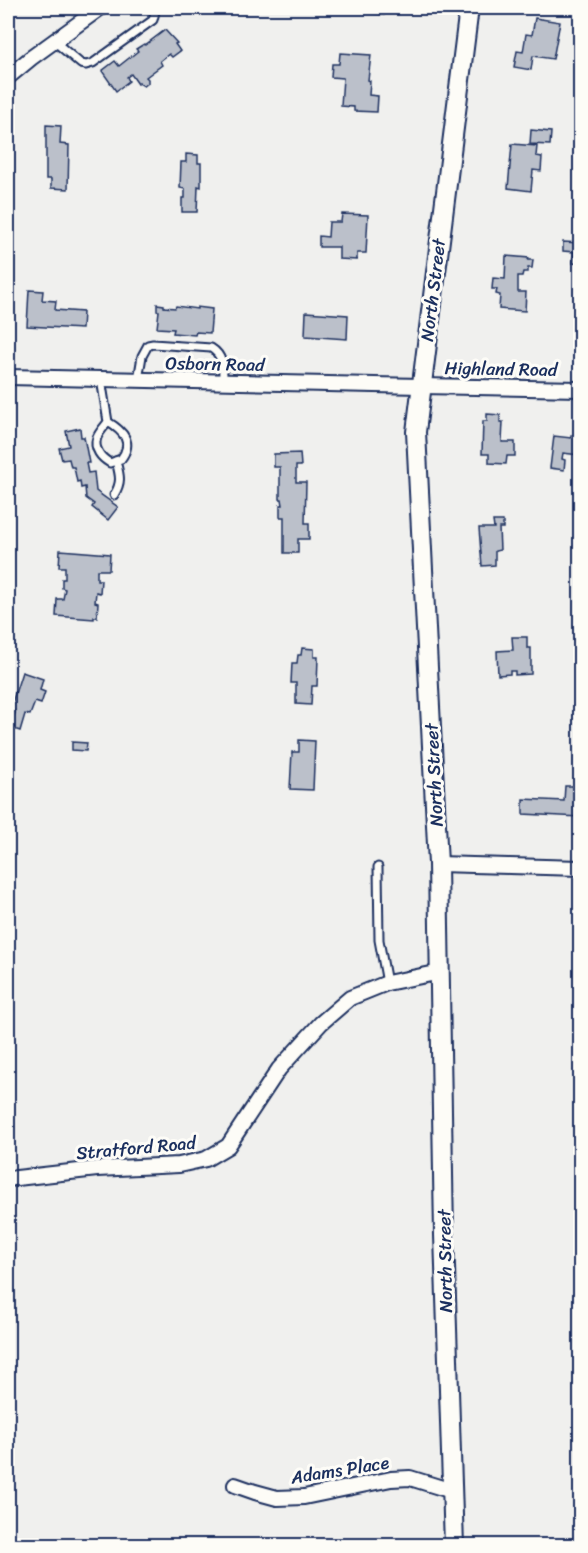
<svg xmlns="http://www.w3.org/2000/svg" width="588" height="1553" font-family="Sriracha,sans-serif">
<rect width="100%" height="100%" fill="#f0f0ee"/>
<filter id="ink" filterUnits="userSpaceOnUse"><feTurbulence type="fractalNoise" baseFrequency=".0167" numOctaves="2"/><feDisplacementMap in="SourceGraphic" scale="12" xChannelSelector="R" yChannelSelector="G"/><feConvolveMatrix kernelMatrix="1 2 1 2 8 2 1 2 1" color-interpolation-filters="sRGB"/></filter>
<g filter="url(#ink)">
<g fill="#bbc0ca" stroke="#1b2f5e" stroke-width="1.5">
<polygon points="371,8 385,8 384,15 371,13"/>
<polygon points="535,18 560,22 553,59 533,56 531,70 514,67 517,51 523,52 526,34 532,35"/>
<polygon points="165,30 177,43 175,44 180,51 172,57 169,54 160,61 162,65 146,77 148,79 148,83 144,86 139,83 138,84 131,74 127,77 129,81 116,91 102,71 115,61 119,66 138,51 136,49 144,44 145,45"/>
<polygon points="340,53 371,55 368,80 370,81 369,95 378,96 377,112 354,111 354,107 341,106 343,78 331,77 332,64 339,64"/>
<polygon points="46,125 61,126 60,144 69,145 68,189 51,188 51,179 46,179"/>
<polygon points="531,130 551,132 550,145 530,144"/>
<polygon points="512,144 537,146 536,156 542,157 541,171 533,170 531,191 508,188"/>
<polygon points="186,154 198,155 198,163 201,163 201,187 198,186 197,212 182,212 182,198 185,198 185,189 180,188 181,162 186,162"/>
<polygon points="342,214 368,215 366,253 357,253 357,260 339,259 339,247 319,247 319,236 328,237 329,222 341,222"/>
<polygon points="563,242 580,243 580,264 573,263 574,252 563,251"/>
<polygon points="506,256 529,258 528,260 533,260 532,268 528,268 528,272 523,272 522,276 518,276 518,292 526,292 525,311 499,309 500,295 496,294 497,289 492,289 493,278 505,279"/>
<polygon points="29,290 43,291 42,300 56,301 55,310 83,312 82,329 27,326"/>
<polygon points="157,304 164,305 164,307 175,308 176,306 197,309 197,307 212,309 210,333 196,332 195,335 173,333 174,329 157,328 159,311 157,311"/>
<polygon points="306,312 348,315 347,339 305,336"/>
<polygon points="487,414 500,415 500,422 503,422 502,442 515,442 515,456 507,456 506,464 489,463 489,454 482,454 483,421 487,421"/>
<polygon points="80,428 81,437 84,437 89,463 86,463 88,473 94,472 96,491 118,507 108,520 92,507 94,504 86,498 85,487 81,488 80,481 77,482 74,467 71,467 69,459 62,460 59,448 69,446 66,431"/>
<polygon points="571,435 580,436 580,459 578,458 579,455 563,453 562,459 565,460 564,470 550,468 554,436 571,438"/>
<polygon points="300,453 301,466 296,466 296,482 306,482 305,523 309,523 309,539 298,539 298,553 284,553 284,517 280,517 280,505 283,505 282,499 280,499 280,467 274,467 274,454"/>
<polygon points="493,521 503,521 503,528 499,528 500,550 495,551 495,565 482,566 479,528 494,528"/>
<polygon points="60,550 110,554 109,570 97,570 97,580 101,580 100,593 96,592 95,602 98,603 97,617 94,617 94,619 56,616 57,599 63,599 65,589 62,588 62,579 65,579 65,567 59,567"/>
<polygon points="512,637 527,637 527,648 531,648 531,674 515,675 515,671 510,671 510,674 498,675 497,651 513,650"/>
<polygon points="302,648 314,649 314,657 318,657 317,686 312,686 311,705 296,704 296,683 291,683 292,663 297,663 298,655 301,655"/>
<polygon points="22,672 43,679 40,690 45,692 41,704 35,702 30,715 25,714 20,731 8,727 8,720 9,715 14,716 15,713 15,711 10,709"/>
<polygon points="299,740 315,741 313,790 290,789 292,752 299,752"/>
<polygon points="72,742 87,743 86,751 72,750"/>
<polygon points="565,786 580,786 580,817 523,814 523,799 564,801"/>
</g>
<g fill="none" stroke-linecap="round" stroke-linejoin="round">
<g stroke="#1b2f5e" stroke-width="11">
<g id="lane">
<polyline points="54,41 81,64 86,65 93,63 153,20 156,8"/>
<path d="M101,379L108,422C100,432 91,440 99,453C102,458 105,460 110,463L121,459C134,442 123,431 108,422"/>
<path d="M138,380L142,356L148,345L153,344L211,348C224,356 223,368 223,382"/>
<path d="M114,495C122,482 120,476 116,461"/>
<polyline points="378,867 379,940 387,983"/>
</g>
</g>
<g stroke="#1b2f5e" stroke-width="18">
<g id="street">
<polyline points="8,77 31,58 100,8"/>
<polyline points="8,377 421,386 580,389"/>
<polyline points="438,864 580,868"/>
<polyline points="8,1179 97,1169 179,1165 206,1159 228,1146 279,1069 321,1023 350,998 387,983 441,972"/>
<polyline points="235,1485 255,1492 277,1498 304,1497 391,1479 410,1478 452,1491"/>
</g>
</g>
<g stroke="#1b2f5e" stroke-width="22">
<polyline id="secondary" points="454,1546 444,1235 438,864 416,432 469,8"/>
</g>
<use href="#lane" stroke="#fdfcf7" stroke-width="7"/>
<use href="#street" stroke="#fdfcf7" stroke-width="14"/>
<use href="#secondary" stroke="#fdfcf7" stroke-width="18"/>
</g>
</g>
<g text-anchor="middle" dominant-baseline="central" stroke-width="6" stroke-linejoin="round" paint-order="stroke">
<g font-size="18" fill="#1b2f5e" stroke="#fdfcf7">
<text transform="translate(433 290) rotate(-83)">North Street</text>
<text transform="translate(215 364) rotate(1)">Osborn Road</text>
<text transform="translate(501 369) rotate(1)">Highland Road</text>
<text transform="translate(434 775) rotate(-93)">North Street</text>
<text transform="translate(136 1148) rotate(-5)">Stratford Road</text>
<text transform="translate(445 1261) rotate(-91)">North Street</text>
<text transform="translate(340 1470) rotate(-9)">Adams Place</text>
</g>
</g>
<rect width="588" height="1553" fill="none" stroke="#fdfcf7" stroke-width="30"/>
<rect x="15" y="15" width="558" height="1523" fill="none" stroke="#1b2f5e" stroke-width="2" filter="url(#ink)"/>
</svg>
